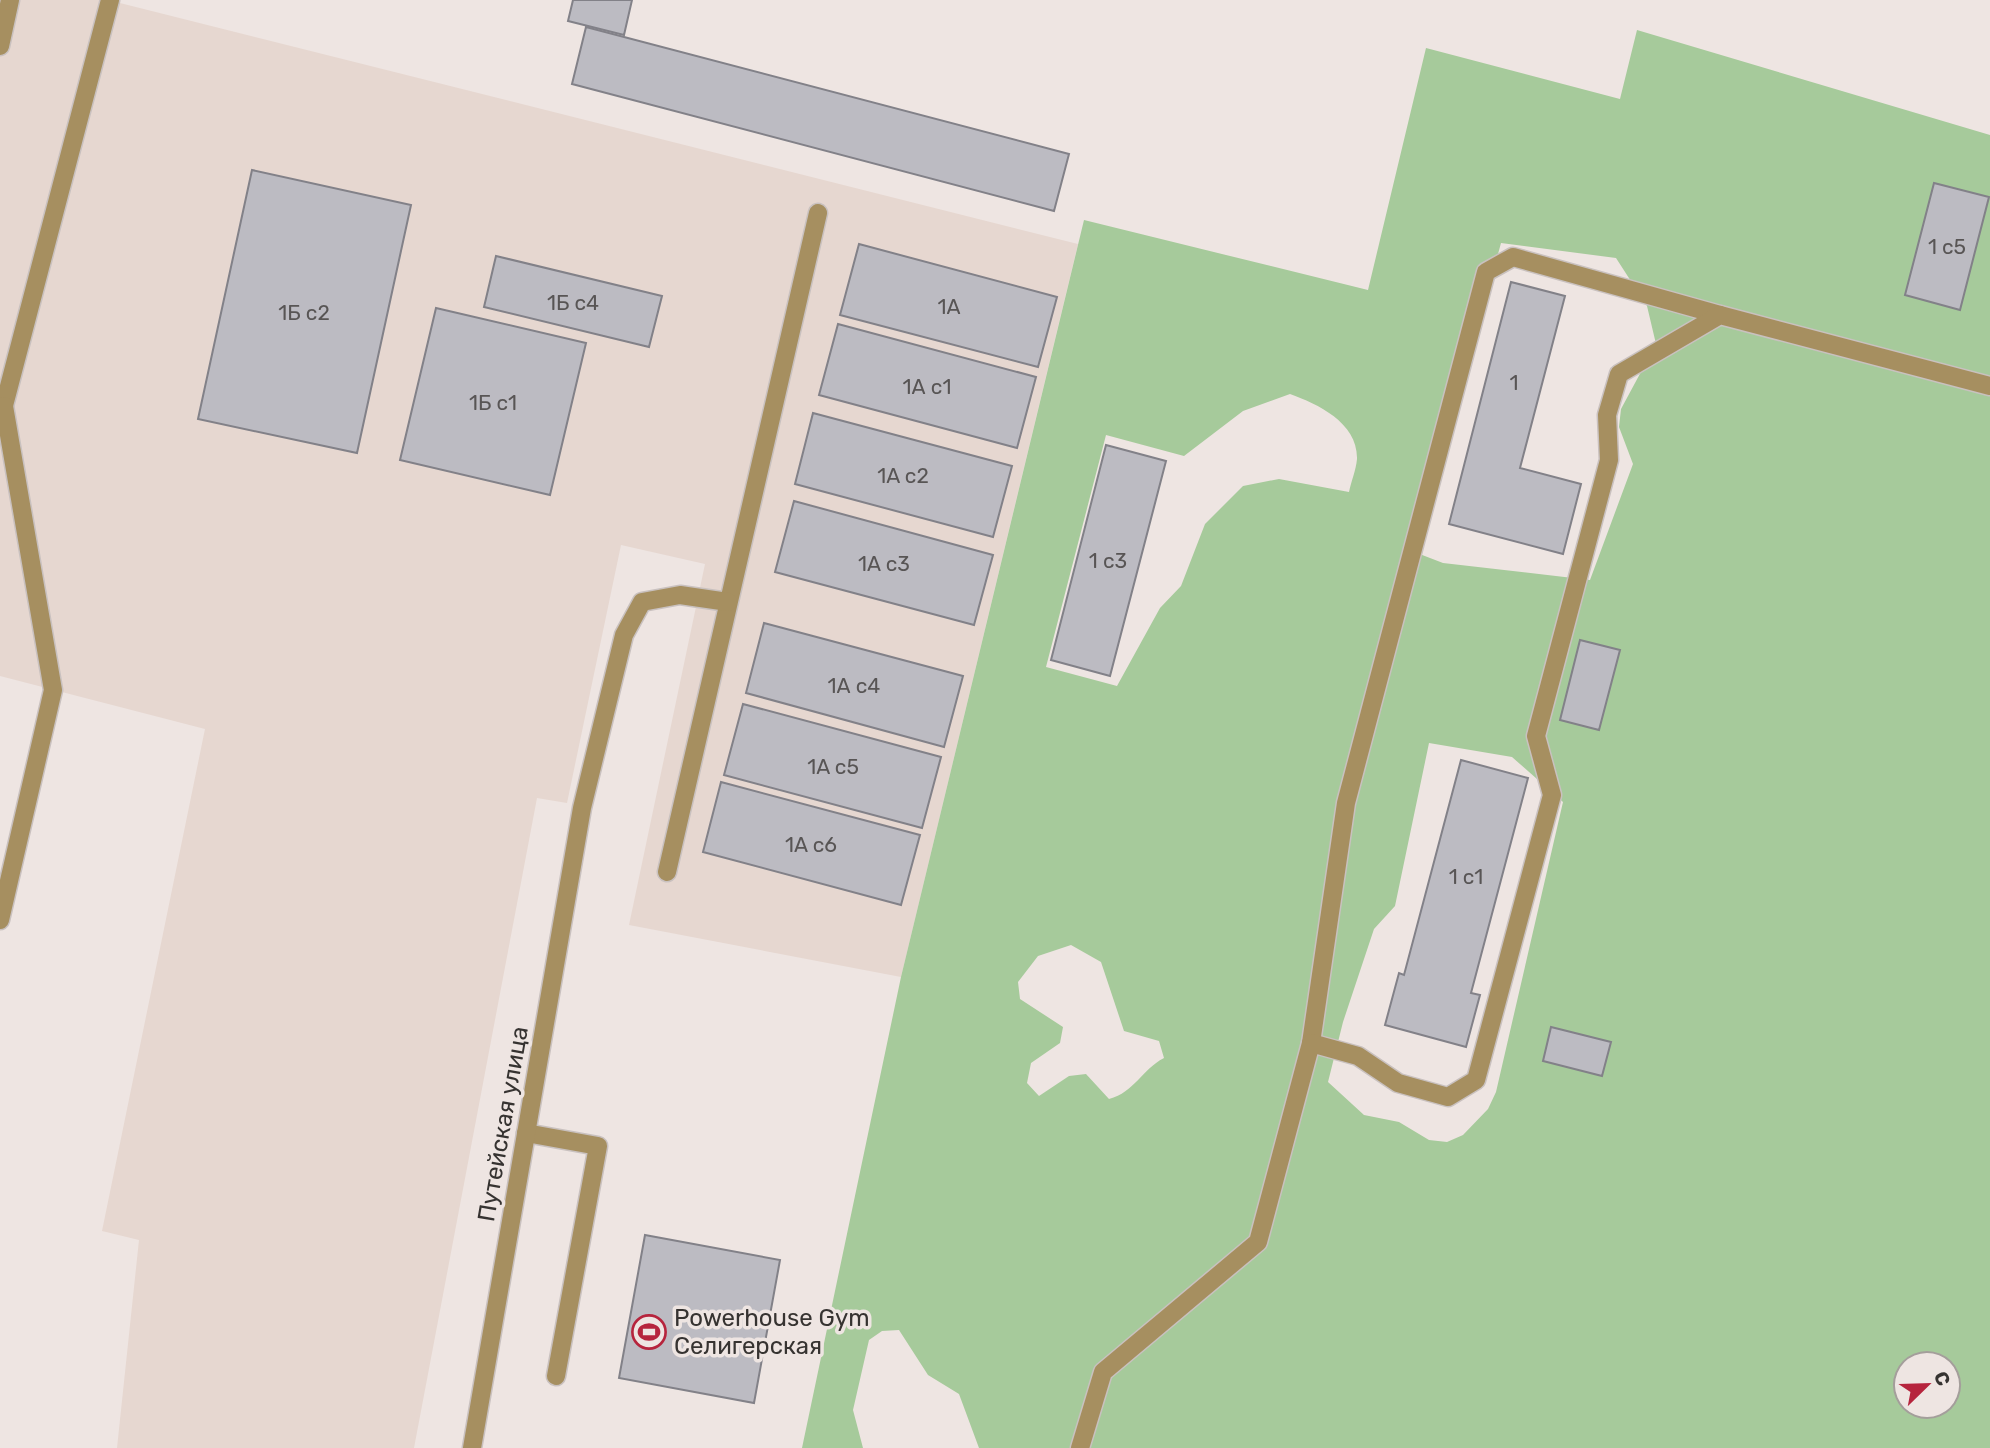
<svg xmlns="http://www.w3.org/2000/svg" width="1990" height="1448" font-family="Rubik,sans-serif">
<rect width="100%" height="100%" fill="#eee5e2"/>
<polygon fill="#e6d7d0" points="0,0 108,0 1078,244 901,977 629,925 705,564 621,545 567,803 537,798 414,1448 117,1448 139,1240 102,1231 205,729 0,676"/>
<path fill="#a6ca9b" fill-rule="evenodd" d="M1637,30L1990,135V1448H979L959,1394L928,1375L899,1330L882,1331L869,1340L853,1410L863,1448H802L901,977L1084,220L1368,290L1426,48L1620,99ZM1501,243L1616,258L1647,306L1656,344L1621,409L1619,427L1633,464L1590,580L1443,563L1417,553ZM1290,394C1318,404 1358,423 1357,459C1356,470 1351,482 1349,492L1279,479L1243,486L1205,524L1181,586L1160,608L1117,686L1046,667L1106,435L1184,456L1243,411ZM1580,640L1620,650L1598,730L1560,720ZM1429,743L1512,757L1563,802L1496,1092L1488,1109L1463,1135L1447,1142L1429,1140L1399,1122L1364,1115L1328,1082L1343,1022L1374,929L1395,906ZM1071,945L1101,962L1124,1031L1159,1041L1164,1058C1141,1070 1135,1092 1109,1099L1086,1074L1069,1076L1039,1096L1027,1083L1031,1063L1060,1043L1063,1027L1020,999L1018,982L1038,956ZM1551,1027L1611,1042L1602,1076L1543,1061ZM1906,1364H1948V1406H1906Z"/>
<g fill="#bcbbc2" stroke="#828188" stroke-width="2">
<polygon points="573,0 632,0 624,35 568,21"/>
<polygon points="586,27 1069,154 1054,211 572,84"/>
<polygon points="252,170 411,205 357,453 198,419"/>
<polygon points="1934,183 1989,197 1960,310 1905,295"/>
<polygon points="859,244 1057,297 1038,367 840,315"/>
<polygon points="496,256 662,296 649,347 484,307"/>
<polygon points="1511,282 1565,296 1520,468 1581,484 1563,554 1449,524"/>
<polygon points="436,308 586,343 550,495 400,460"/>
<polygon points="838,324 1036,377 1017,448 819,395"/>
<polygon points="813,413 1012,466 993,537 795,484"/>
<polygon points="1106,445 1166,461 1110,676 1051,660"/>
<polygon points="794,501 993,555 974,625 775,572"/>
<polygon points="764,623 963,676 944,747 746,693"/>
<polygon points="1580,640 1620,650 1599,730 1560,720"/>
<polygon points="743,704 941,757 922,828 724,775"/>
<polygon points="1461,760 1528,778 1471,993 1480,995 1466,1047 1385,1025 1399,973 1404,975"/>
<polygon points="721,782 920,835 901,905 703,852"/>
<polygon points="1551,1027 1611,1042 1602,1076 1543,1061"/>
<polygon points="645,1235 780,1260 754,1403 619,1378"/>
</g>
<g fill="none" stroke-linecap="round" stroke-linejoin="round">
<g stroke="#c9c1bf" stroke-width="21">
<g id="minor">
<polyline points="0,46 10,0"/>
<polyline points="1,417 110,0"/>
<polyline points="667,872 818,213"/>
<polyline points="0,920 53,690 4,406"/>
<polyline points="1311,1043 1346,803 1486,272 1513,257 1720,315"/>
<polyline points="526,1133 598,1146 556,1376"/>
<polyline points="472,1448 582,808 624,635 642,602 680,595 728,602"/>
<polyline points="1080,1448 1103,1372 1258,1242 1311,1043 1358,1056 1398,1083 1448,1097 1476,1080 1552,795 1536,736 1609,460 1607,415 1619,374 1720,315 1990,386"/>
</g>
</g>
<use href="#minor" stroke="#a68f60" stroke-width="18"/>
</g>
<defs>
<g id="stadium-ring" transform="scale(1.75)"><circle r="9.5" fill="#eee5e2" stroke="#b6243d" stroke-width="1.5"/><path d="M0-5a6.5 5 0 1 0 0 10a6.5 5 0 1 0 0-10ZM-3.5-1.8h7v3.6h-7Z" fill="#b6243d"/></g>
</defs>
<g fill-rule="evenodd">
<use href="#stadium-ring" x="649" y="1332"/>
</g>
<g text-anchor="middle" dominant-baseline="central" stroke-width="7" stroke-linejoin="round" paint-order="stroke">
<g font-size="21" fill="#585555">
<text x="1947" y="246">1 с5</text>
<text x="573" y="302">1Б с4</text>
<text x="949" y="306">1A</text>
<text x="304" y="312">1Б с2</text>
<text x="1514" y="382">1</text>
<text x="927" y="386">1А с1</text>
<text x="493" y="402">1Б с1</text>
<text x="903" y="475">1A с2</text>
<text x="1108" y="560">1 с3</text>
<text x="884" y="563">1A с3</text>
<text x="854" y="685">1А с4</text>
<text x="833" y="766">1A с5</text>
<text x="811" y="844">1A с6</text>
<text x="1466" y="876">1 с1</text>
</g>
<g font-size="24" fill="#363331" stroke="#eee5e2">
<text transform="translate(503 1124) rotate(-80)">Путейская улица</text>
</g>
<g font-size="24" fill="#363331" stroke="#eee5e2" text-anchor="start">
<text x="674" y="1318">Powerhouse Gym<tspan x="674" dy="28">Селигерская</tspan></text>
</g>
</g>
<g transform="translate(1927 1385) rotate(67)"><circle r="33" fill="#eee5e2" stroke="#a49e9b" stroke-width="2"/>
<path d="M0-5L12 26L0 18L-12 26Z" fill="#b6243d"/>
<text y="-10" font-size="19" font-weight="bold" text-anchor="middle" fill="#363331">С</text>
</g>
</svg>
